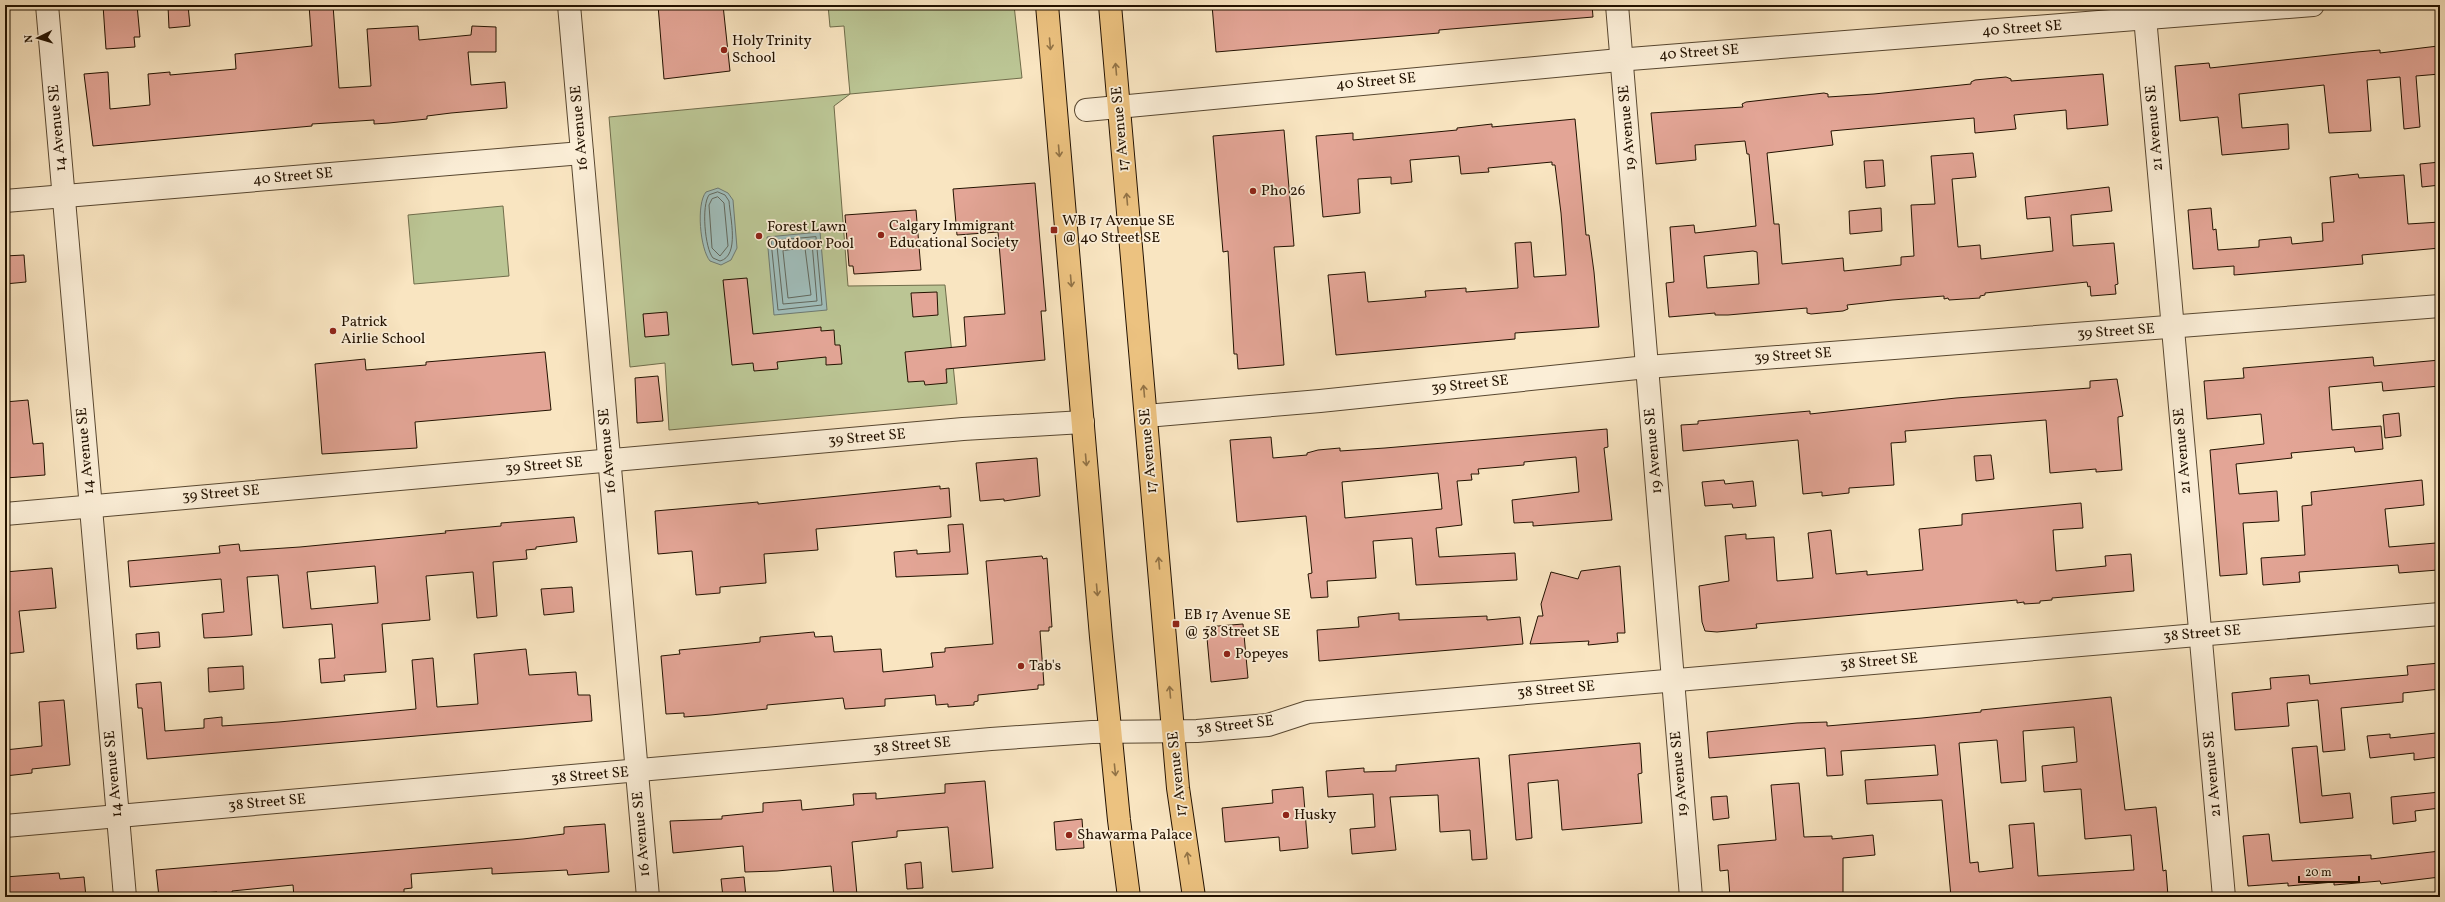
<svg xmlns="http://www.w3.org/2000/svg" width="2445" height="902" font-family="Vollkorn,serif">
<rect width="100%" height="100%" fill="#f9e5c1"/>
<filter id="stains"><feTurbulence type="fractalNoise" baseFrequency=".005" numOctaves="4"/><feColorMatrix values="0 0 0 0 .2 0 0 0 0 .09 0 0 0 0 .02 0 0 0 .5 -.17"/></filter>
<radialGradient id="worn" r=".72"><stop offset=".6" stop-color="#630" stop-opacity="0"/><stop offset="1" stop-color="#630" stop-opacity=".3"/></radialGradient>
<g fill="#bbc594" stroke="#6f6c4a">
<polygon points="828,5 1014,5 1022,78 850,94 834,106 848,286 945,285 957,404 669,430 665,363 630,367 609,117 850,94 844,26 830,27"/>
<polygon points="503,206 509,276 414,284 408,215"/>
</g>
<g fill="#a0bdba" stroke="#6e7970">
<path d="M718,188L728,193L733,200L737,248L731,260L721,265L710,261C700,249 696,204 706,192Z"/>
<polygon points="820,232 827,310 774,315 767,237"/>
</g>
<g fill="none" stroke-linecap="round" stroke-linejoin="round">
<g stroke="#62685d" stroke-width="1">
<path d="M718,192L725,195L729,201C730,217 740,256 720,261L713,258C705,249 701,205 709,195Z"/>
<polygon points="718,197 724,203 728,246 720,256 712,248 709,205 712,199"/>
<polygon points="816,237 822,305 778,310 771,241"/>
<polygon points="810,242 812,243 817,301 783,304 777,246"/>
<polygon points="805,248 811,295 788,298 783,251"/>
</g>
</g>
<g fill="#e3a596" stroke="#231200" fill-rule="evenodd">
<polygon points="103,5 137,5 140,37 134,37 135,47 106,49"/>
<polygon points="188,5 190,26 169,28 168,6"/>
<polygon points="309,5 333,5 339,88 371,86 367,29 418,26 419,40 471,35 472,26 496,27 496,52 468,52 471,85 505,82 507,108 451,113 427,116 427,119 389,123 374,124 374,120 312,124 312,126 93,146 84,74 108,72 110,109 150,105 148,74 170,72 170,75 236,69 235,54 312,46"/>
<polygon points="658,5 723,5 730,71 664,79"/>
<polygon points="1212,5 1592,5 1593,17 1439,30 1439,33 1216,52"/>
<polygon points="2438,46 2440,74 2416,76 2420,127 2404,129 2400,77 2367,80 2371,131 2329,133 2324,85 2239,94 2242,128 2288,124 2289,149 2222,155 2218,117 2180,121 2175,66 2209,63 2210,68 2357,52 2380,50 2380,53"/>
<path d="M2103,74L2108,125L2067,129L2066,110L2014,115L2016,129L1975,133L1974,118L1831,131L1833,145L1767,153L1774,224H1779L1782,264L1843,258L1844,271L1901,265V257L1914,256L1911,205L1935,204L1931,156L1973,153L1976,177L1952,179L1958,247L1980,245L1981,259L2053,251L2050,217L2027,219L2025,197L2109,187L2112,211L2071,215L2073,246L2114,243L2118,284L2115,285L2116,294L2091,296L2090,286L2088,287L2087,282L1985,293V295L1980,296V298L1949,300L1948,298L1944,299V296L1892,300L1847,305L1848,309L1843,311L1811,314L1807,313V308L1728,315H1715V313L1669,317L1666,283L1674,282L1670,227L1694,225L1695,233L1756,226L1749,154H1747L1745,141L1695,145L1696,160L1656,164L1651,113L1743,107L1742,104L1746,102L1824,93L1828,94V97L1874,94L1971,84V82L1975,80L2006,77L2011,79V81ZM1753,251L1757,252L1759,284L1707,288L1704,256Z"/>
<polygon points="1575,119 1586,235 1589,235 1594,272 1599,327 1515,333 1515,339 1336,355 1328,275 1365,272 1368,302 1426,297 1425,291 1466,288 1466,292 1518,288 1515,243 1531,242 1534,277 1566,275 1561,213 1555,165 1552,165 1552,162 1488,168 1489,172 1461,174 1459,156 1410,160 1412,182 1391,184 1391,177 1358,179 1360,213 1323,217 1316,136 1353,133 1353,140 1457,130 1457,128 1492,124 1492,127"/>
<polygon points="1284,130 1294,246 1274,247 1284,365 1238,369 1237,354 1234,354 1228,251 1223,252 1213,136"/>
<polygon points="1883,160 1885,186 1866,188 1864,161"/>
<polygon points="2440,162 2440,185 2422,187 2420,164"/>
<polygon points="2358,174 2359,178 2404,175 2408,224 2440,222 2440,248 2362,255 2363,264 2318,268 2234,275 2234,266 2193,269 2188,210 2211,208 2213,230 2216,229 2218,250 2259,247 2259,240 2291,237 2292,244 2323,241 2322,223 2334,222 2330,177"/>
<polygon points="1035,183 1046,311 1041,311 1045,360 946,369 947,383 925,385 924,381 908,382 905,352 966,346 964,317 1005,314 998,232 957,235 953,189"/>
<polygon points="1881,208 1882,231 1850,234 1849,211"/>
<polygon points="916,210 921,270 854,274 853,266 849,266 845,215"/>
<polygon points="24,255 26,282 5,284 5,256"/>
<polygon points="747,278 753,334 821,327 821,331 834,330 835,345 840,345 842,364 826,365 826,357 777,362 778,369 754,371 753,363 732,365 723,280"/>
<polygon points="937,292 938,315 913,317 911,293"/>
<polygon points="667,312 669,335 645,337 643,314"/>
<polygon points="545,352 551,410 415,422 417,448 322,454 315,364 365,359 366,370 426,365 426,362"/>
<polygon points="2373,357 2374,366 2440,360 2440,386 2383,391 2382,382 2329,387 2332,430 2381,426 2383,449 2355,452 2354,447 2291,453 2292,458 2236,464 2239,494 2277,491 2279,521 2243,523 2247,574 2220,576 2210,450 2264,444 2261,414 2207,419 2204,381 2244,378 2243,368"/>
<polygon points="658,376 663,421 637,423 635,378"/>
<polygon points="2117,379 2123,416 2118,417 2118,422 2122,470 2096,472 2096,469 2050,473 2046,420 1905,431 1906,442 1891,443 1894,485 1849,488 1849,493 1822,496 1822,492 1803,494 1798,440 1683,451 1681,425 1698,424 1698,421 1810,411 1810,414 1956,398 2090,388 2090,381"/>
<polygon points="28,400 33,444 43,443 45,475 6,478 5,402"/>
<polygon points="2399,413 2401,436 2385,438 2383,415"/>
<path d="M1607,429L1608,447L1604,448L1612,520L1533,526V522L1514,523L1512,500L1579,492L1576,457L1524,462V465L1478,469L1479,474H1471L1472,480L1457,481L1462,525L1436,528L1439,557L1515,553L1517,580L1416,585L1412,538L1373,541L1376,578L1327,581L1328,597L1311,598L1308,574L1312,573L1306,516L1237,522L1230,440L1271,437L1273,458L1307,455V453L1318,450L1340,448V451L1385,448ZM1438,473L1442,509L1345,518L1342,482Z"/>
<polygon points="1991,455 1994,479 1976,481 1974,456"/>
<polygon points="1037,458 1040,496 1004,501 1004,499 980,501 976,463"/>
<polygon points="1724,480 1725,484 1753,481 1756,506 1733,508 1732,504 1705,506 1702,482"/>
<polygon points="2422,480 2424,505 2385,509 2389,547 2436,543 2438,570 2399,573 2398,565 2299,572 2300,582 2263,585 2261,558 2305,555 2302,506 2312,505 2311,492"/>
<polygon points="940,486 940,489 949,488 951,517 816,529 818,550 764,554 766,583 720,587 720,593 696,595 692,551 658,554 655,511 758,502 758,504"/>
<polygon points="2081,503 2083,528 2053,530 2056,571 2106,566 2105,556 2131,554 2134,591 2052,598 2052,600 2040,601 2040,603 2024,604 2024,602 2017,603 2017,600 1756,624 1757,628 1717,632 1705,631 1702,622 1699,586 1729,581 1725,536 1746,534 1746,539 1774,537 1777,581 1813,578 1808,533 1831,530 1836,574 1867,571 1867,575 1923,570 1919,529 1962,525 1962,514"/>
<path d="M574,517L577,542L536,547V549L526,550L527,559L493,562L497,616L477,618L473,572L426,576L430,620L382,624L386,672L344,675L345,681L321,683L319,659L335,658L332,624L283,628L278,575L247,577L252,635L226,637L204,638L202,614L224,612L221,579L130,587L128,561L220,553L219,546L239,544L240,551L300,547L446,533L445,531L501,526V523ZM375,566L378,603L311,609L307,572Z"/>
<polygon points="963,524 968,574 896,577 894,552 917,550 917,554 950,552 948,525"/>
<polygon points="1042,556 1043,559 1047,558 1052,627 1049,627 1049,631 1040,631 1044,685 1038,685 1038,689 978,695 978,701 974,702 974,705 948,707 948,704 936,705 935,695 885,699 885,706 859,708 845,709 843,698 767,705 767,709 711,715 684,717 684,713 666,714 661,656 680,654 679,650 742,644 760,642 760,637 814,632 815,637 832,636 834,652 881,649 883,672 933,667 931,653 945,652 945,648 993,644 986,561"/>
<polygon points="1620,566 1625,633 1617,633 1618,642 1588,645 1589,641 1530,644 1538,616 1543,616 1541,604 1551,572 1578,579 1581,571"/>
<polygon points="52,568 56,608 19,611 24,652 5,654 5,572"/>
<polygon points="572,587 574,612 544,615 541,589"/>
<polygon points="1399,613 1399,620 1487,616 1487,620 1520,617 1523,644 1319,661 1317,630 1359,627 1358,617"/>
<polygon points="1243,624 1248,678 1211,682 1206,627"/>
<polygon points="159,632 160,647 137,649 136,634"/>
<polygon points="526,649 529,675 576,672 578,695 590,695 592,721 147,759 142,708 138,708 136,684 161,682 165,731 204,728 204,719 222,717 222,726 279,722 416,709 412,660 433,658 437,707 478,704 474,654"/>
<polygon points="2440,663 2440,689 2403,693 2403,702 2341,708 2345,750 2323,752 2318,700 2287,703 2289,726 2235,730 2232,693 2271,689 2270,678 2309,675 2310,684 2362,679 2408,675 2407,666"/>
<polygon points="243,666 244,689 209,692 208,668"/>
<path d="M2111,697L2125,810L2156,807L2163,871L2166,870L2168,896L1951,897L1942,800L1867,804L1865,780L1938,775L1935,745L1841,751L1843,775L1827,776L1825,748L1709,758L1707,732L1797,723L1827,722V726L1922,718L1981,712V710ZM2074,727L2077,762L2042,766L2044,792L2081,789L2085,839L2131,835L2134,870L2038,876L2034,823L2009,825L2013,868L1979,872L1978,862L1970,863L1959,743L1997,740L2001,783L2026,781L2023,731Z"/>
<polygon points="64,700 70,765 32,769 32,773 5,776 5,750 42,746 39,702"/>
<polygon points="2436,733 2438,757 2414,760 2414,753 2370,758 2367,736 2390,734 2390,738"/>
<polygon points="1640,743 1642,773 1638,774 1642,823 1562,830 1558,780 1528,783 1532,838 1516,840 1509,755"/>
<polygon points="2317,746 2322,796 2350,793 2353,818 2300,823 2292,748"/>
<polygon points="1479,758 1487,859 1472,860 1470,830 1440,832 1438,795 1390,797 1396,850 1352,854 1350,829 1375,827 1373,794 1328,797 1326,771 1364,768 1364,772 1396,771 1396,765"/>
<polygon points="985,781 993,868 952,872 948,827 897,831 897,837 852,842 857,895 834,897 831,866 777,871 745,872 743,846 673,853 670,821 722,819 722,816 763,812 763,803 801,800 802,810 854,805 853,794 876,793 876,799 945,793 945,784"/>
<polygon points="1799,783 1804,837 1832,836 1832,839 1873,835 1875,855 1843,858 1843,897 1730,897 1728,870 1720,871 1718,845 1776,840 1771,785"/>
<polygon points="1303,787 1308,848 1280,851 1279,837 1225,842 1222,808 1273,803 1272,790"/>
<polygon points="2440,792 2440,808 2415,811 2416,821 2393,824 2391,797"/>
<polygon points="1727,796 1729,818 1713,820 1711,797"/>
<polygon points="1082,819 1084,848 1056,850 1054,822"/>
<polygon points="605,824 609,872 568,875 567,870 492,874 492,868 411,874 412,888 404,889 404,897 363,897 363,893 294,897 293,885 232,891 233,897 217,897 217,892 186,894 186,897 159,897 156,870 523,839 564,834 564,827"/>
<polygon points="2269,834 2272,861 2371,855 2371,859 2440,851 2440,877 2381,884 2380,881 2334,885 2334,882 2288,886 2288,883 2248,886 2243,836"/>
<polygon points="921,862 923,888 907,889 905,864"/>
<polygon points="59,873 60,879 84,877 86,897 5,897 5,877"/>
<polygon points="744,877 746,897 723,897 721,879"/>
</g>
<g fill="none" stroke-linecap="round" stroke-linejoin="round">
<g stroke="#584730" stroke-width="24">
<g id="minor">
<polyline points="47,5 125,897"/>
<polyline points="569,5 648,897"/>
<polyline points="1617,5 1691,897"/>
<polyline points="2144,6 2224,897"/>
<polyline points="1086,110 1630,59 2313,5"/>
<polyline points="5,201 582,153"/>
<polyline points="1146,416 1320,401 1647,367 2440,306"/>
<polyline points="5,514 963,429 1083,422"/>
<polyline points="5,826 991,739 1092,732 1197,731 1268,725 1308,712 2440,614"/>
</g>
</g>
<g stroke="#231200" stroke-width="24">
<g id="major">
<polyline points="1047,5 1101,637 1119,820 1129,897"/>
<polyline points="1110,5 1178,788 1194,897"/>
</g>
</g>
<use href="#minor" stroke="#fbeed7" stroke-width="22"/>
<use href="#major" stroke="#ecc280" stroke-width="22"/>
</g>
<defs><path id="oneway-shaft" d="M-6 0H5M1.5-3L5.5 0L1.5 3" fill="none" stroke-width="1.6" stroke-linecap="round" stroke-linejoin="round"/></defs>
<g stroke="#927346">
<use href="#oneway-shaft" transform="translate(1050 44) rotate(85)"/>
<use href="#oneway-shaft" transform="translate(1116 69) rotate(-95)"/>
<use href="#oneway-shaft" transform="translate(1059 151) rotate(85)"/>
<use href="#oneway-shaft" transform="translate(1127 199) rotate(-95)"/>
<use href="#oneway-shaft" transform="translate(1071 281) rotate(85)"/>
<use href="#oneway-shaft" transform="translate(1144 391) rotate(-95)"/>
<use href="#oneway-shaft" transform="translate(1086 460) rotate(85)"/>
<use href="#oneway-shaft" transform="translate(1159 563) rotate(-95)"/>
<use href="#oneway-shaft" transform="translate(1097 590) rotate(85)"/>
<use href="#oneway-shaft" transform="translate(1170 692) rotate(-95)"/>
<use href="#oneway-shaft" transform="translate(1115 770) rotate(84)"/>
<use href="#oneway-shaft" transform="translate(1188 858) rotate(-99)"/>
</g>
<g fill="#8f2418" stroke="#fbeed7" stroke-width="1.5">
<circle cx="724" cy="50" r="4"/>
<circle cx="1253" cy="191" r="4"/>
<rect x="1050" y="226" width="8" height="8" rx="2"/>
<circle cx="881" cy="235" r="4"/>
<circle cx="759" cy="236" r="4"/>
<circle cx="333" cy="331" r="4"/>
<rect x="1172" y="620" width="8" height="8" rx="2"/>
<circle cx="1227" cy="654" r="4"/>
<circle cx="1021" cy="666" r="4"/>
<circle cx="1286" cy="815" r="4"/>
<circle cx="1069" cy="835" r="4"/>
</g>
<g text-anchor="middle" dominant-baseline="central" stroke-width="3.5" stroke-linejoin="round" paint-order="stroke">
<g font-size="15" fill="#231200" stroke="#fbeed7">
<text transform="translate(2022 29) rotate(-4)">40 Street SE</text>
<text transform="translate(1699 53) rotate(-4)">40 Street SE</text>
<text transform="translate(1376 82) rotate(-5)">40 Street SE</text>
<text transform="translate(58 128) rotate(-95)">14 Avenue SE</text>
<text transform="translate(580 128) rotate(-95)">16 Avenue SE</text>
<text transform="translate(1628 128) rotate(-95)">19 Avenue SE</text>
<text transform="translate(2155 128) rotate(-95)">21 Avenue SE</text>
<text transform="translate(1121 129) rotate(-95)">17 Avenue SE</text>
<text transform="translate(293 177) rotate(-5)">40 Street SE</text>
<text transform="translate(2116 332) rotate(-4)">39 Street SE</text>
<text transform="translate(1793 356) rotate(-4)">39 Street SE</text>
<text transform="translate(1470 385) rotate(-6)">39 Street SE</text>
<text transform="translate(867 438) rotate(-5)">39 Street SE</text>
<text transform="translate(86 451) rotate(-95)">14 Avenue SE</text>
<text transform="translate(608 451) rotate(-95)">16 Avenue SE</text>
<text transform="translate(1149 451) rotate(-95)">17 Avenue SE</text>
<text transform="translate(1654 451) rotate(-95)">19 Avenue SE</text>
<text transform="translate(2183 451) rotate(-95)">21 Avenue SE</text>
<text transform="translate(544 466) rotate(-5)">39 Street SE</text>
<text transform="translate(221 494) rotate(-5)">39 Street SE</text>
<text transform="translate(2202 634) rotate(-5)">38 Street SE</text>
<text transform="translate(1879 662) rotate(-5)">38 Street SE</text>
<text transform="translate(1556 690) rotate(-5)">38 Street SE</text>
<text transform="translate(1235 726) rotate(-7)">38 Street SE</text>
<text transform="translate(912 746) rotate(-5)">38 Street SE</text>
<text transform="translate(114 774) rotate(-95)">14 Avenue SE</text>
<text transform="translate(1178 774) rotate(-96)">17 Avenue SE</text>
<text transform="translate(1680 774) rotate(-95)">19 Avenue SE</text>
<text transform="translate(2213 774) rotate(-95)">21 Avenue SE</text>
<text transform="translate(590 776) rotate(-5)">38 Street SE</text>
<text transform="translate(267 803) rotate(-5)">38 Street SE</text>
<text transform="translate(642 834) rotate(-95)">16 Avenue SE</text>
</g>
<g font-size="15" fill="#231200" stroke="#fbeed7" text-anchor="start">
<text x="732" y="41">Holy Trinity<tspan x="732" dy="17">School</tspan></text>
<text x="1261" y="191">Pho 26</text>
<text x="1062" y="221">WB 17 Avenue SE<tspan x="1062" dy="17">@ 40 Street SE</tspan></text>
<text x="889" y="226">Calgary Immigrant<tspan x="889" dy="17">Educational Society</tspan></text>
<text x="767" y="227">Forest Lawn<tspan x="767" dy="17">Outdoor Pool</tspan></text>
<text x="341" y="322">Patrick<tspan x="341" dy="17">Airlie School</tspan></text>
<text x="1184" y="615">EB 17 Avenue SE<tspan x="1184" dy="17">@ 38 Street SE</tspan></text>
<text x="1235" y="654">Popeyes</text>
<text x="1029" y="666">Tab's</text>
<text x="1294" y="815">Husky</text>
<text x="1077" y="835">Shawarma Palace</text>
</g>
</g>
<rect width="2445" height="902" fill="none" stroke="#f9e5c1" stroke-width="20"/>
<rect x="6" y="6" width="2433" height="890" fill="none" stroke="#231200" stroke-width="2"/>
<rect x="10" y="10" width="2425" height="882" fill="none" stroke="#231200"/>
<g transform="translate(38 38) rotate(265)" stroke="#fbeed7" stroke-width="3" paint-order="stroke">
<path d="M0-3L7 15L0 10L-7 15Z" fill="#231200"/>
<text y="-6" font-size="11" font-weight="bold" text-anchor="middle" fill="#231200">N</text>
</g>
<path d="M2299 876v6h60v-6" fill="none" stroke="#231200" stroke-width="2"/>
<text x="2305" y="876" font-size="12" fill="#231200" stroke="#fbeed7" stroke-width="3" paint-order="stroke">20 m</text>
<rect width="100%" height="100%" filter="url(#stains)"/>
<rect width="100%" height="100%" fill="url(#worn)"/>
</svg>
